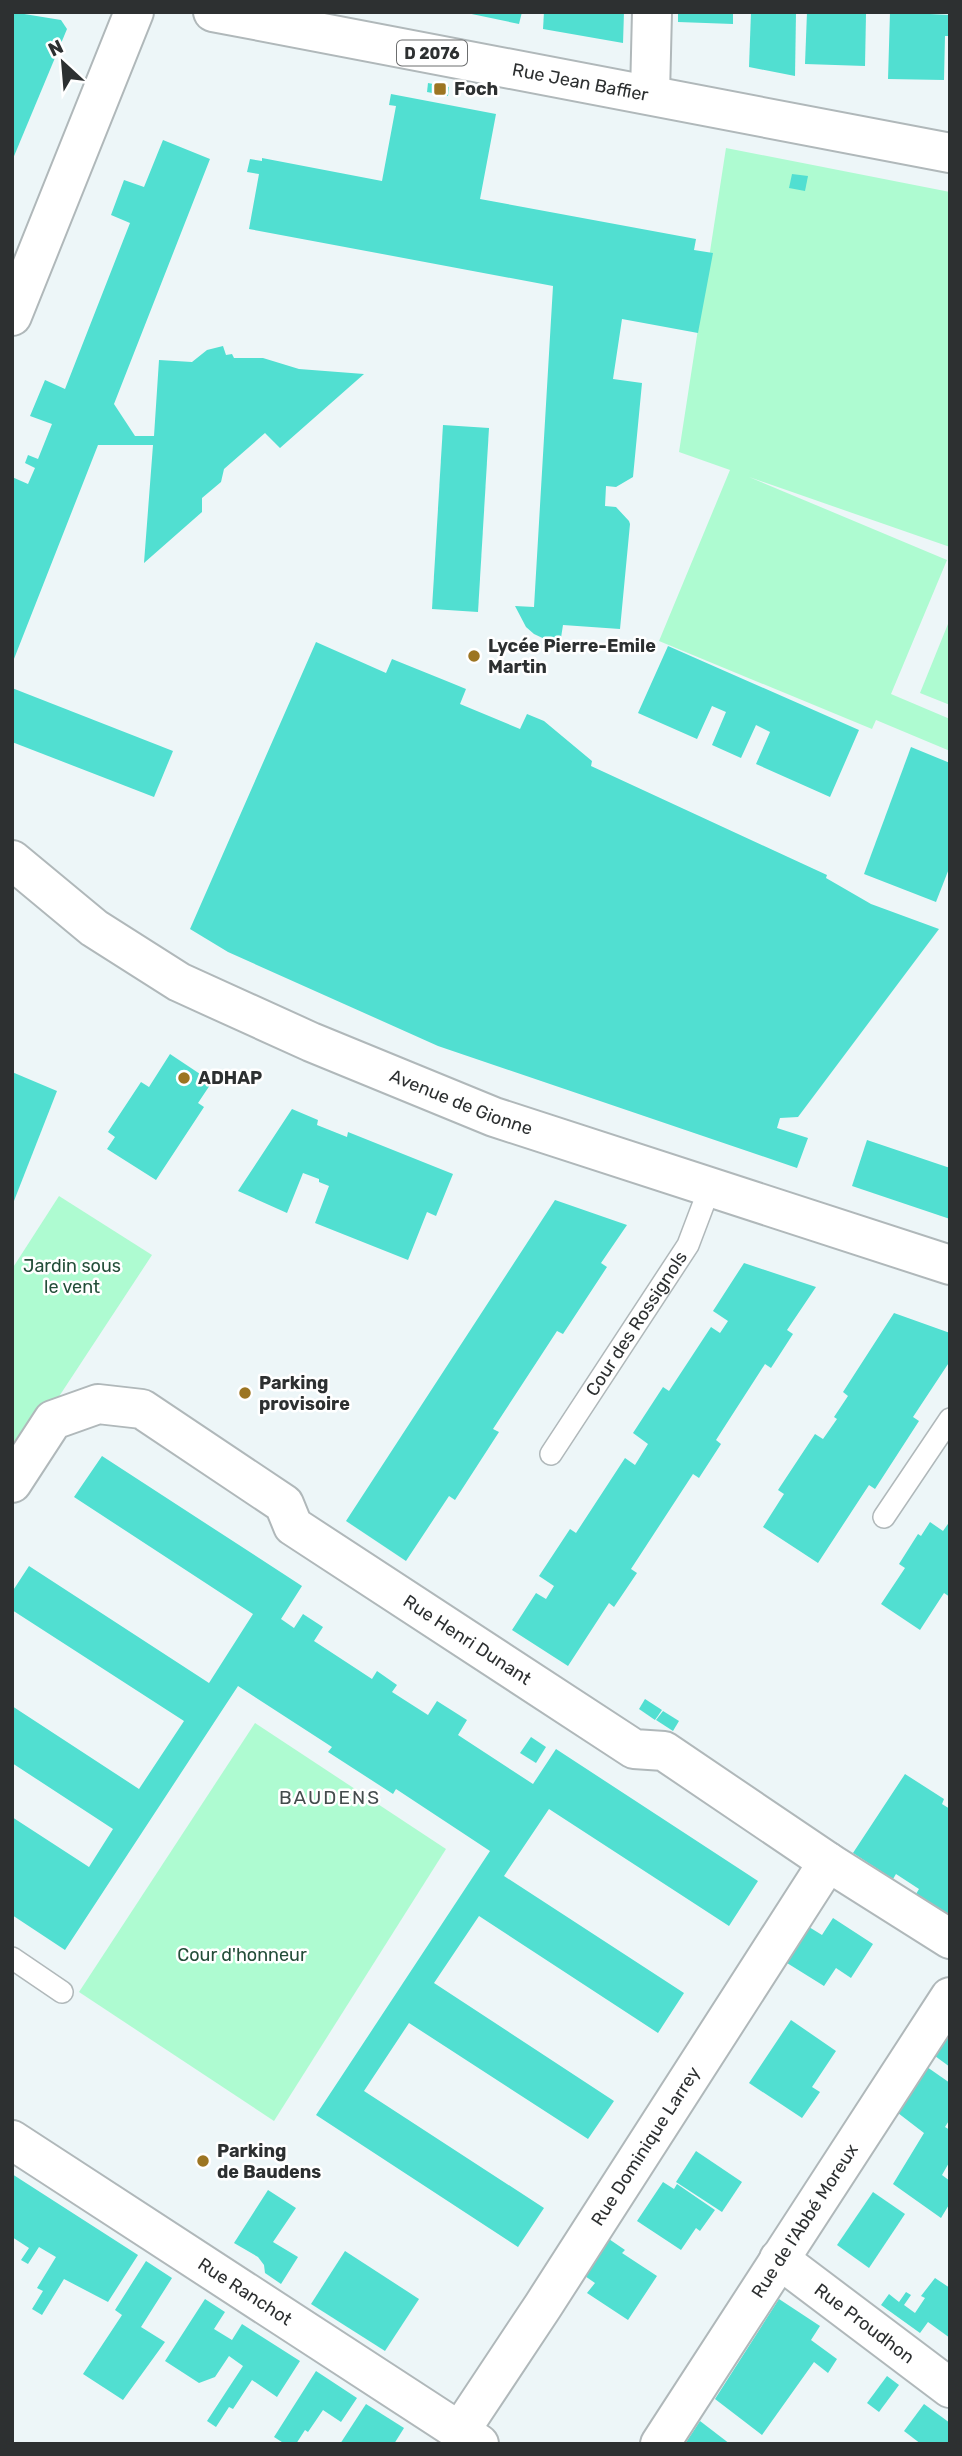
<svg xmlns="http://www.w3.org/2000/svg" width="962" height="2456" font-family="Rubik,sans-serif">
<rect width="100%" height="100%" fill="#edf6f8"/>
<g fill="#aefbd1">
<polygon points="726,148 950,192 950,547 749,477 947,560 891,694 950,719 950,751 876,720 872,729 659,641 730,470 679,452"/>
<polygon points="950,619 950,705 920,693"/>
<polygon points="59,1196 152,1255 12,1468 12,1269"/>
<polygon points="255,1723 446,1849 274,2121 79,1992"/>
</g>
<g fill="#51dfd1">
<polygon points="12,12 61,20 67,29 12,161"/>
<polygon points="462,12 522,12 519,24"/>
<polygon points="544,12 624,12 623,43 543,29"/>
<polygon points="678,12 733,12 733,24 678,22"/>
<polygon points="751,12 796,12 795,76 749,67"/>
<polygon points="807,12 866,14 865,66 805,64"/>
<polygon points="890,12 950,15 950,36 945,36 944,80 888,79"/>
<polygon points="428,83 449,87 448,96 427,92"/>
<polygon points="391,94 496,114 480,199 696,239 694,250 713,253 698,333 622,319 613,379 642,383 633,477 616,487 606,486 605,506 616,507 629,521 630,524 620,629 563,625 560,644 551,642 534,634 526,627 515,606 534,607 553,286 249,229 259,174 247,172 250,159 262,161 262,158 382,181 396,106 389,105"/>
<polygon points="163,140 210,159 114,404 135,436 154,436 159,360 192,362 207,350 223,346 226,355 232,354 234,358 263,358 299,369 364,374 280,448 265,433 257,440 224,469 221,482 202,498 202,512 144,563 153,445 98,445 12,664 12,477 28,484 35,468 25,463 28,455 38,459 52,424 30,416 45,380 65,389 130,223 111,215 124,180 144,187"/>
<polygon points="792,174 808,176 805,191 789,188"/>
<polygon points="443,425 489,428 478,612 432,609"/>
<polygon points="316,642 386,673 392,659 449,682 466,689 460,704 520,729 527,714 544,721 592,761 591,766 827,875 826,878 871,904 939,929 798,1117 780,1118 777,1128 808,1138 797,1168 438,1046 228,952 190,929"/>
<polygon points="668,646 859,730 830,797 756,764 770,732 756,725 741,758 712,745 726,712 712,706 697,739 638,713"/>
<polygon points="12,688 173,751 154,797 12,742"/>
<polygon points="911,747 950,763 950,866 936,902 864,874"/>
<polygon points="170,1054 212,1082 198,1103 204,1107 156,1180 107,1149 115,1137 108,1132 141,1082 149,1087"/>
<polygon points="12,1072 57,1091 12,1206"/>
<polygon points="292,1109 318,1120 317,1125 347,1137 348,1132 453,1174 436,1216 427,1212 408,1260 315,1223 329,1186 319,1182 319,1179 303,1173 287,1213 238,1191"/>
<polygon points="867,1140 950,1168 950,1219 852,1186"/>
<polygon points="555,1200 627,1225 601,1263 607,1267 563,1334 557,1331 493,1429 499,1432 455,1500 449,1496 406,1561 346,1521"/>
<polygon points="744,1263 816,1287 787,1330 793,1334 771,1368 765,1364 716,1440 721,1444 699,1478 693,1474 631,1569 637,1573 614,1607 609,1603 568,1666 512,1630 536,1593 546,1599 554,1586 539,1576 570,1529 576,1533 625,1458 635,1465 648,1444 633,1433 663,1387 669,1391 711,1327 720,1333 728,1321 713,1311"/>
<polygon points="894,1313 950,1333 950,1361 913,1417 919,1421 875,1489 869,1485 818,1563 763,1527 784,1494 778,1490 815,1434 823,1439 837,1419 834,1417 848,1396 843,1392"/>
<polygon points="102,1456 302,1586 281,1619 294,1628 303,1614 323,1627 314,1641 372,1679 377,1671 397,1685 392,1692 428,1715 437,1701 467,1720 458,1735 533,1784 556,1749 758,1881 729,1926 549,1809 504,1876 684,1993 658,2033 479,1916 434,1983 614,2101 588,2139 409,2023 364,2091 544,2208 518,2247 316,2115 490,1851 396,1789 393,1794 328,1752 332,1747 238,1686 65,1950 12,1915 12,1817 89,1867 113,1829 12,1763 12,1706 139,1789 184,1721 12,1610 12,1592 29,1566 209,1683 253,1614 74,1497"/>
<polygon points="950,1521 950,1597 944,1593 920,1630 881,1604 905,1568 899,1564 918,1534 921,1536 930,1522 943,1531"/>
<polygon points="645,1699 662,1710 655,1720 639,1709"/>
<polygon points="663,1711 679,1721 673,1731 656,1720"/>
<polygon points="531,1737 546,1747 536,1763 520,1753"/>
<polygon points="905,1774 944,1799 942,1804 950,1809 950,1916 916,1894 919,1889 896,1874 893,1879 853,1853"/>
<polygon points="833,1918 873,1944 851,1978 836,1968 824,1986 787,1963 809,1927 822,1935"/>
<polygon points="791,2020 836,2051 812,2087 820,2092 802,2118 749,2083"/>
<polygon points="950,2033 950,2067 935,2056"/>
<polygon points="927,2067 950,2083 950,2119 945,2127 950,2130 950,2161 942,2175 950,2181 950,2203 941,2218 893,2184 924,2133 898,2113"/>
<polygon points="696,2151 742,2182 722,2212 676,2182"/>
<polygon points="12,2174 138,2255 108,2302 64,2279 42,2315 32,2309 43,2291 37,2288 56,2257 39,2247 28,2264 21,2260 29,2248 12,2237"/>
<polygon points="663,2182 674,2189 677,2184 715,2210 700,2231 696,2228 681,2250 637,2221"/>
<polygon points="268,2190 296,2208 273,2242 298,2257 281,2284 265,2273 264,2265 258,2257 234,2243"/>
<polygon points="873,2192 905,2214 869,2268 837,2245"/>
<polygon points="606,2237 625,2250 622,2253 657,2276 628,2320 587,2293 595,2283 582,2274"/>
<polygon points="345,2251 419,2299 385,2351 311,2304"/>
<polygon points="146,2261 172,2278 141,2327 165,2342 123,2400 83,2374 122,2315 115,2310"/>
<polygon points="935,2278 950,2288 950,2338 928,2322 920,2333 881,2305 889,2294 899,2302 906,2292 911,2295 904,2305 915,2313 925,2298 921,2296"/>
<polygon points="205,2299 225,2312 214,2329 232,2340 242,2324 300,2361 277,2397 252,2380 233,2409 229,2407 216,2427 207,2421 243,2366 229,2356 215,2377 199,2383 165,2361"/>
<polygon points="779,2299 820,2326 811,2340 837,2359 828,2373 814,2362 762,2435 715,2399"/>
<polygon points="316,2371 357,2398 341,2422 323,2410 308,2432 305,2430 296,2444 285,2444 274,2437"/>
<polygon points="887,2376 899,2385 879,2412 867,2403"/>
<polygon points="366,2404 404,2428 394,2444 340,2444"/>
<polygon points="924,2404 950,2423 950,2444 921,2444 904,2431"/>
<polygon points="700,2421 730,2444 685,2444"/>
</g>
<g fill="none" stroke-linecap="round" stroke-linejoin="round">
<g stroke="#b0b8ba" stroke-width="24">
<g id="lane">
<path id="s1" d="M551,1454L688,1245L710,1187"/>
<polyline points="884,1517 950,1419"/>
<polyline points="12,1958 62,1992"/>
</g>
</g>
<g stroke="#b0b8ba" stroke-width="42">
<g id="street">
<polyline points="650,94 652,12"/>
<path id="s2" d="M12,860L94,928L179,982L311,1042L494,1117L950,1265"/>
<path id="s3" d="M12,1483L53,1420L98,1404L142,1409L284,1504L293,1526L634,1749L664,1751L828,1862L950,1939"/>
<path id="s4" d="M12,2140L479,2444"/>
<path id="s5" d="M779,2259L950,2388"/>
<path id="s6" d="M460,2431L543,2306L828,1862"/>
<path id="s7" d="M660,2444L950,1997"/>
</g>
</g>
<g stroke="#b0b8ba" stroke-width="42">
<g id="primary">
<path id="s8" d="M213,12L950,153"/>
<polyline points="12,316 134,12"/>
</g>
</g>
<use href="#lane" stroke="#fff" stroke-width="21"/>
<use href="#street" stroke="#fff" stroke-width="38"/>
<use href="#primary" stroke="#fff" stroke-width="38"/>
</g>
<g fill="#9c7522" stroke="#fff" stroke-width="2.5">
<rect x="433" y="82" width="14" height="14" rx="3.5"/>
<circle cx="474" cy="656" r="7"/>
<circle cx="184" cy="1078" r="7"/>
<circle cx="245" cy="1393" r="7"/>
<circle cx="203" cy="2161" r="7"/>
</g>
<g text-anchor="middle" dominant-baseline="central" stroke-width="5" stroke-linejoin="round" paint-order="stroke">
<rect fill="#fff" stroke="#6c6e6f" stroke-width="2" x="397" y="40.5" width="70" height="25" rx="5"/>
<g font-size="16" font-weight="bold" fill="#2d3031">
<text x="432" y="53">D 2076</text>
</g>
<g font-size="18" fill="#2d3031" stroke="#fff">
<text stroke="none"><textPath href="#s8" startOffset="374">Rue Jean Baffier</textPath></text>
<text stroke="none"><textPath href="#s2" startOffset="514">Avenue de Gionne</textPath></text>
<text stroke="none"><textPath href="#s1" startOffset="156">Cour des Rossignols</textPath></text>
<text stroke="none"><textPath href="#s3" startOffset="570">Rue Henri Dunant</textPath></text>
<text stroke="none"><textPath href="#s6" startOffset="340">Rue Dominique Larrey</textPath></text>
<text stroke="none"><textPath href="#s7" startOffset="266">Rue de l'Abbé Moreux</textPath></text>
<text stroke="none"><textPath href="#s4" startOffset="278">Rue Ranchot</textPath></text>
<text stroke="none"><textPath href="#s5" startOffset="107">Rue Proudhon</textPath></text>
</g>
<g font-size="18" font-weight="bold" fill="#2d3031" stroke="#fff" text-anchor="start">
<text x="454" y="89">Foch</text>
<text x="488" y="646">Lycée Pierre-Emile<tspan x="488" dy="21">Martin</tspan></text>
<text x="198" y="1078">ADHAP</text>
<text x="259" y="1383">Parking<tspan x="259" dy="21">provisoire</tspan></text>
<text x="217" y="2151">Parking<tspan x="217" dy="21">de Baudens</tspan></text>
</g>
<g font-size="18" fill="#234e39" stroke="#fff">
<text x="72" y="1266">Jardin sous<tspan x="72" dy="21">le vent</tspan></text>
<text x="242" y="1955">Cour d'honneur</text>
</g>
<g font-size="19" letter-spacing="2" fill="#444c4d" stroke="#fff">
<text x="330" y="1797">BAUDENS</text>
</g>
</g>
<rect width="962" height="2456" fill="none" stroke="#2d3031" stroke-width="28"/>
<g transform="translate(63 63) rotate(334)" stroke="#ffffff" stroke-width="5" paint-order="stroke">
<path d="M0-5L12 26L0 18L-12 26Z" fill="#2d3031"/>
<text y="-10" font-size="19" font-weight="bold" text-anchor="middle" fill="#2d3031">N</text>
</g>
</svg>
